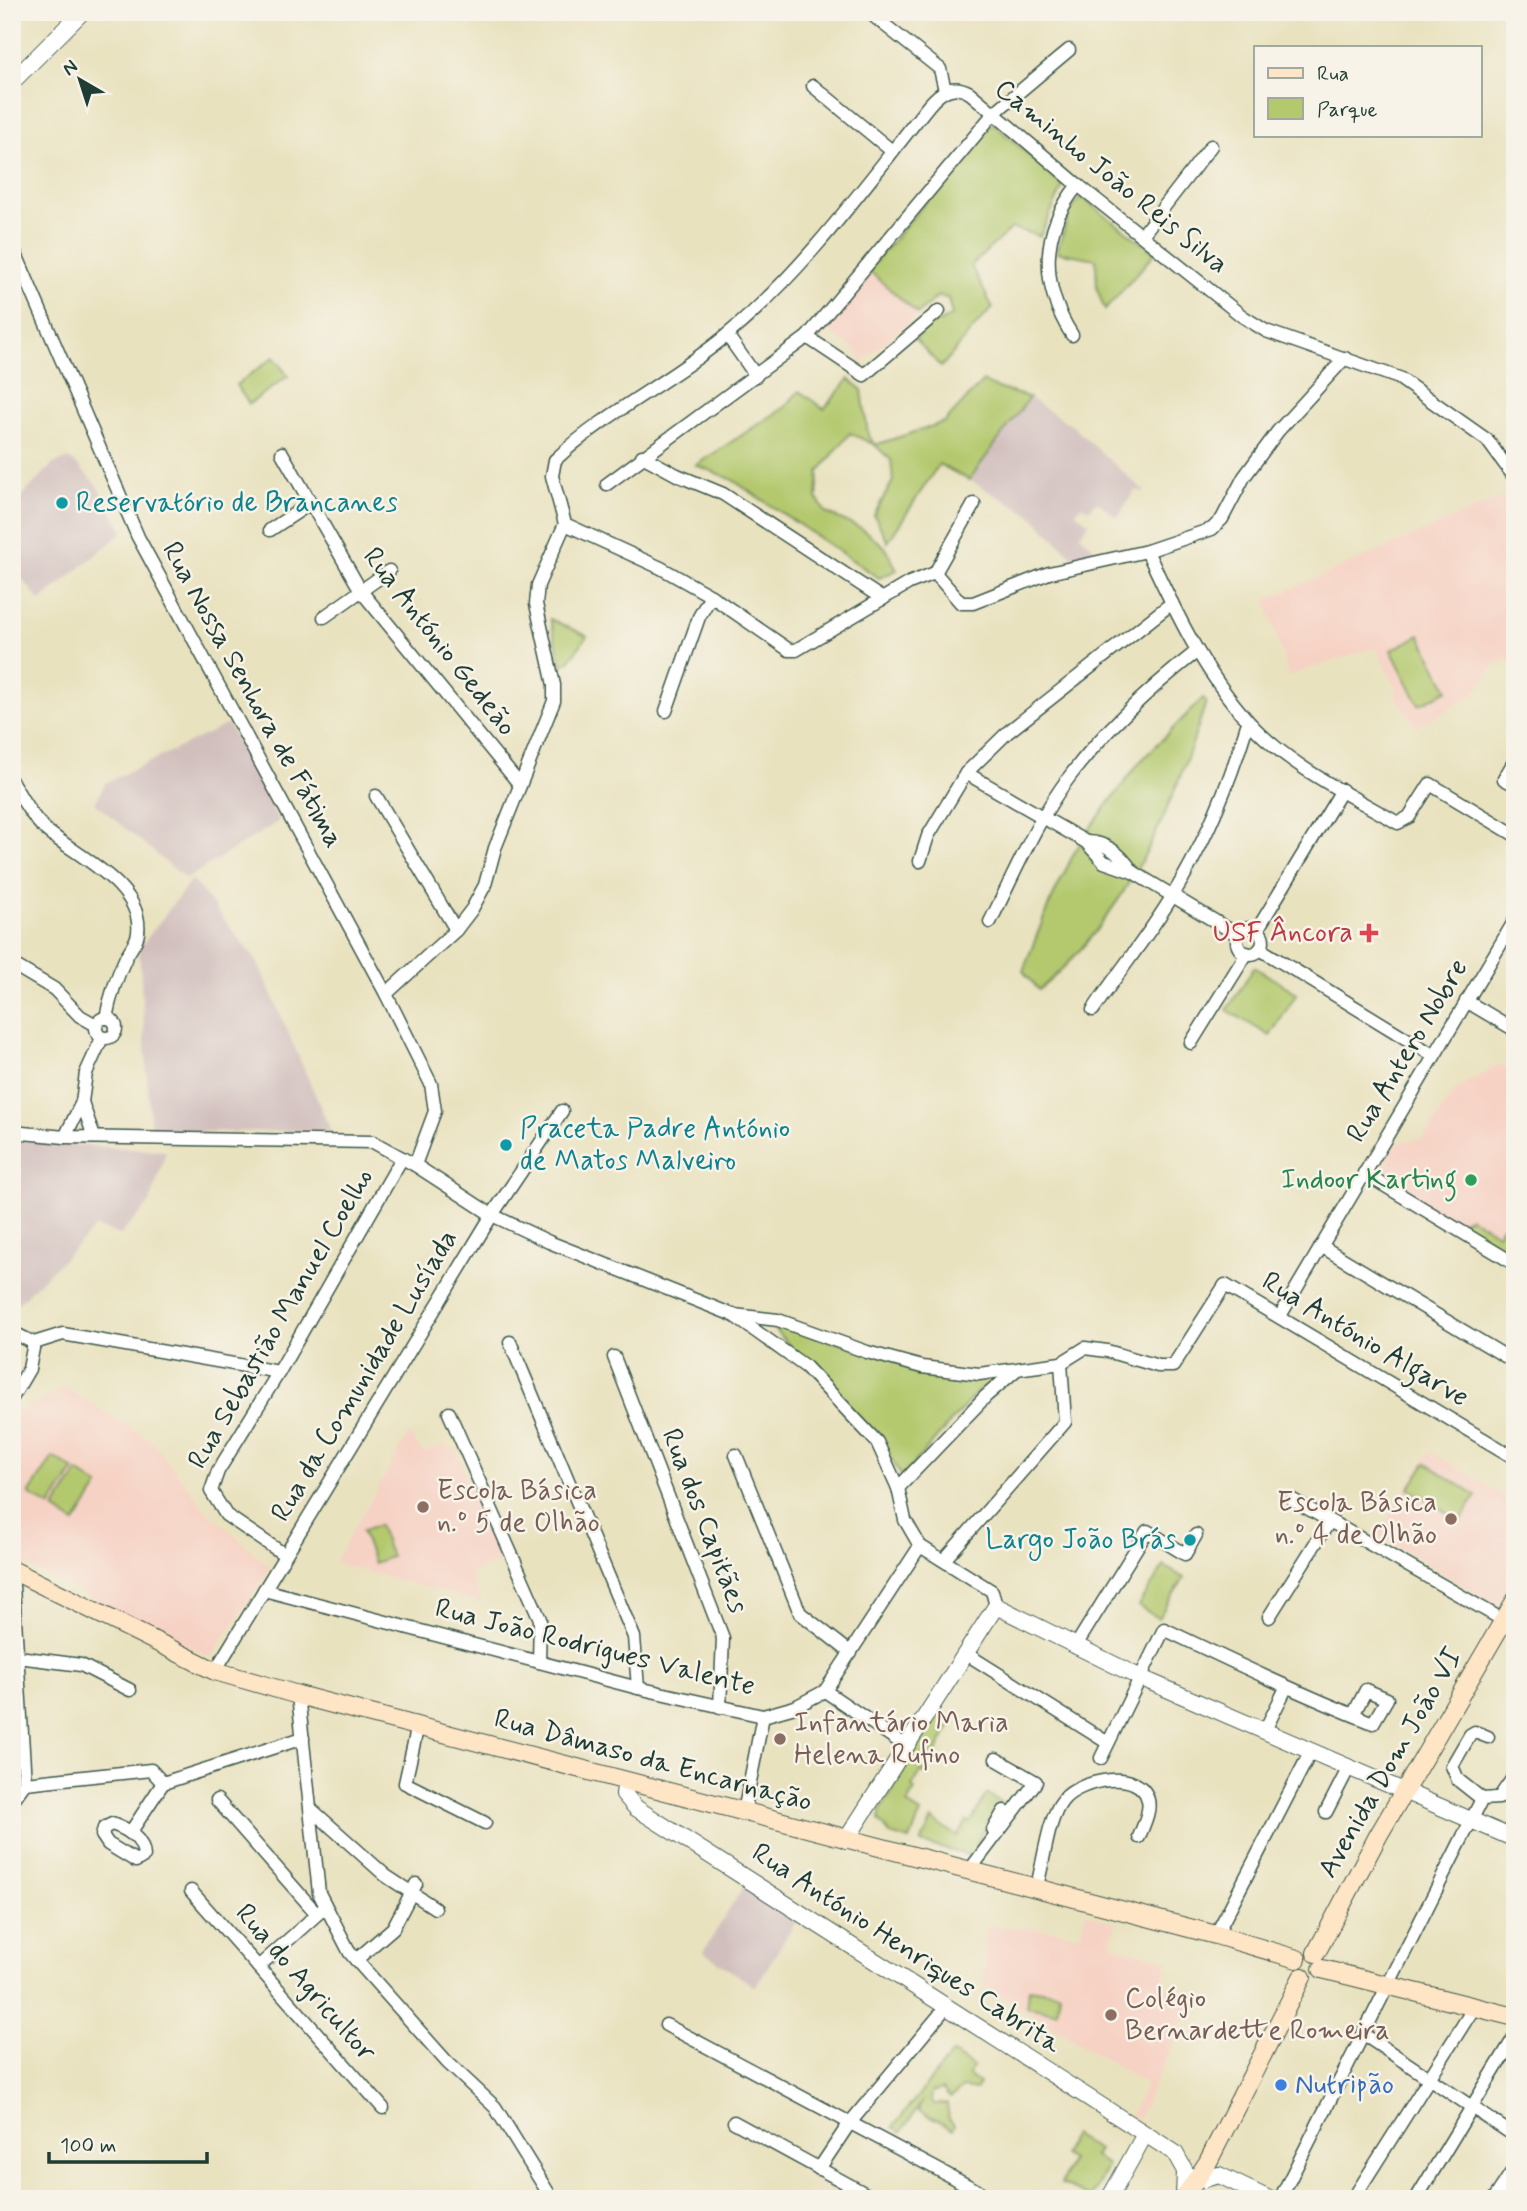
<svg xmlns="http://www.w3.org/2000/svg" width="1527" height="2211" font-family="Mynerve,sans-serif">
<rect width="100%" height="100%" fill="#f7f3e8"/>
<filter id="ink" filterUnits="userSpaceOnUse"><feTurbulence type="fractalNoise" baseFrequency=".0143" numOctaves="2"/><feDisplacementMap in="SourceGraphic" scale="14" xChannelSelector="R" yChannelSelector="G"/><feConvolveMatrix kernelMatrix="1 2 1 2 8 2 1 2 1" color-interpolation-filters="sRGB"/></filter>
<filter id="wash" filterUnits="userSpaceOnUse"><feTurbulence type="fractalNoise" baseFrequency=".00686" numOctaves="4" result="noise"/><feDisplacementMap in="SourceGraphic" scale="28" xChannelSelector="R" yChannelSelector="G"/><feGaussianBlur stdDeviation="1.57" result="paint"/><feColorMatrix in="noise" values="0 0 0 0 0 0 0 0 0 0 0 0 0 0 0 0 0 1.4 0 .05"/><feComposite in="paint" operator="in"/></filter>
<g filter="url(#wash)">
<rect width="100%" height="100%" fill="#e9e2bf"/>
<g fill="#f6d2c4">
<polygon points="867,270 918,314 861,362 857,360 861,354 828,331 823,337 817,333"/>
<polygon points="1505,496 1515,528 1515,657 1496,663 1474,694 1417,727 1394,694 1398,692 1376,647 1288,676 1266,600"/>
<polygon points="1499,1064 1515,1073 1515,1258 1379,1174 1395,1143 1423,1139 1456,1089"/>
<polygon points="65,1388 151,1440 205,1509 271,1568 210,1658 12,1558 12,1414"/>
<polygon points="409,1434 423,1453 446,1444 449,1451 455,1449 501,1561 470,1573 481,1602 334,1563"/>
<polygon points="1430,1451 1515,1503 1515,1577 1496,1605 1378,1535"/>
<polygon points="1086,1913 1116,1923 1111,1945 1169,1961 1162,1983 1193,2001 1138,2119 1130,2116 1146,2084 984,1985 987,1926 1054,1930 1080,1935"/>
</g>
<g fill="#d1bfbe">
<polygon points="1029,398 1071,425 1145,492 1135,490 1117,518 1097,501 1089,510 1082,505 1075,512 1089,523 1080,535 1099,553 1074,558 1031,515 969,480"/>
<polygon points="67,459 75,463 96,484 123,532 40,601 12,566 12,506 53,464"/>
<polygon points="228,724 279,821 186,879 95,803 105,783"/>
<polygon points="192,879 257,961 331,1131 151,1132 139,949"/>
<polygon points="12,1140 166,1151 150,1203 120,1235 96,1227 16,1305 12,1300"/>
<polygon points="744,1886 796,1921 755,1987 703,1952"/>
</g>
<g fill="#b4c96e" stroke="#6a8351" stroke-width="2">
<path d="M993,123L1063,186L1040,236L1011,228L971,266L993,308C973,326 959,347 941,367L915,339L934,321L940,322L952,315L948,298L938,296L918,314L868,270Z"/>
<polygon points="1081,197 1155,253 1105,310 1097,289 1096,259 1057,252 1070,211"/>
<polygon points="274,357 288,376 249,404 236,385"/>
<path d="M849,379L862,390L868,435L875,445L945,422L983,381C996,391 1014,391 1029,398L969,480L939,464L888,542L874,515L893,481L891,460L875,445L850,433L819,472L817,498L826,513L861,528L885,547L897,570L879,578L731,479L696,465L785,407L799,391L824,409Z"/>
<polygon points="550,619 587,636 570,660 562,665"/>
<polygon points="1420,635 1448,690 1419,705 1391,650"/>
<path d="M1203,698L1206,702C1173,808 1127,916 1039,990L1023,971L1048,907L1074,853L1091,827L1139,763Z"/>
<polygon points="1254,967 1297,993 1270,1036 1227,1010"/>
<polygon points="1470,1217 1497,1233 1502,1226 1515,1233 1515,1252 1507,1247 1497,1248 1461,1226 1459,1223"/>
<polygon points="779,1326 976,1379 998,1379 979,1390 902,1477 880,1440 776,1331"/>
<polygon points="53,1457 74,1470 50,1507 29,1494"/>
<polygon points="1426,1463 1476,1496 1460,1521 1409,1489"/>
<polygon points="78,1472 99,1486 75,1523 54,1509"/>
<polygon points="379,1525 391,1557 374,1563 362,1531"/>
<polygon points="1164,1566 1184,1578 1158,1618 1138,1606"/>
<polygon points="938,1712 953,1721 924,1774 921,1772 912,1787 915,1790 907,1804 921,1813 910,1840 890,1834 879,1820 880,1812"/>
<polygon points="987,1794 1001,1802 978,1840 973,1856 921,1843 932,1820 957,1836 967,1821 970,1823"/>
<polygon points="1029,1988 1060,1993 1057,2012 1026,2007"/>
<polygon points="952,2053 973,2067 968,2075 979,2083 976,2090 963,2088 950,2098 942,2089 932,2092 931,2100 934,2104 947,2104 949,2119 955,2125 953,2129 918,2111 923,2100 902,2132 893,2127"/>
<polygon points="1073,2135 1098,2150 1094,2157 1108,2165 1091,2198 1061,2184 1071,2160 1063,2155"/>
</g>
</g>
<g filter="url(#ink)">
<g fill="none" stroke-linecap="round" stroke-linejoin="round">
<g stroke="#3d5649" stroke-width="15">
<g id="minor">
<polyline points="871,14 940,69 945,90"/>
<polyline points="813,86 892,151"/>
<polyline points="1143,234 1211,146"/>
<polyline points="12,245 138,537 386,994 431,1084 435,1111 415,1165"/>
<polyline points="727,335 756,376"/>
<path d="M1072,335C1040,285 1040,231 1078,185"/>
<polyline points="807,337 864,375 939,311"/>
<polyline points="282,453 361,591 520,785"/>
<polyline points="642,456 677,475 723,494 883,599"/>
<polyline points="607,484 807,337 994,113 1069,50"/>
<polyline points="565,524 661,568 711,596 789,650 796,650 909,583 935,573"/>
<polyline points="270,530 311,503"/>
<path d="M1147,551C1175,611 1203,671 1248,721C1287,765 1348,794 1398,823L1409,817L1430,784L1515,835"/>
<polyline points="935,573 961,603 973,603 1049,573 1147,551 1212,529 1222,519 1244,477 1278,431 1345,358"/>
<polyline points="935,573 974,504"/>
<polyline points="324,617 389,571"/>
<polyline points="666,711 699,617 711,596"/>
<polyline points="1515,760 1504,779 1515,785"/>
<polyline points="966,773 1086,842 1104,862 1133,872 1238,935"/>
<path d="M12,782C22,799 31,816 46,830C76,856 144,885 138,933C137,942 130,949 126,957C117,976 110,997 106,1018"/>
<polyline points="376,796 456,930"/>
<path d="M1086,842C1108,842 1121,855 1133,872"/>
<polyline points="920,861 928,836 966,773 1008,732 1172,603"/>
<path d="M990,922C1015,873 1037,819 1070,776C1106,728 1149,689 1196,652"/>
<circle cx="1250" cy="941" r="13"/>
<polyline points="1257,930 1342,790"/>
<polyline points="1260,949 1433,1055"/>
<polyline points="12,964 54,989 80,1016 96,1025"/>
<path d="M386,994L456,930L472,909L485,885L495,848L554,701V685L536,604L538,585L565,524L552,476L555,460C607,411 674,380 728,334C806,269 866,184 929,105C941,91 953,83 970,93L1078,185L1242,316L1266,331L1399,378L1487,440L1515,478"/>
<polyline points="1466,1001 1515,1030"/>
<path d="M1093,1010C1119,971 1149,935 1173,895C1206,841 1230,782 1248,722"/>
<circle cx="106" cy="1028" r="10"/>
<polyline points="1191,1043 1247,953"/>
<polyline points="82,1102 94,1137"/>
<polyline points="12,1132 65,1137 373,1142 415,1165 492,1215 549,1242 733,1315 806,1367 877,1442 898,1488 905,1520 920,1546"/>
<polyline points="65,1137 82,1102 86,1073 102,1038"/>
<polyline points="1364,1173 1515,1264"/>
<polyline points="1321,1246 1515,1362"/>
<polyline points="734,1315 778,1320 867,1352 922,1367 979,1374 1061,1363 1085,1348 1107,1351 1158,1366 1173,1366 1225,1285 1515,1458"/>
<polyline points="1280,1316 1515,920"/>
<polyline points="12,1332 34,1343 63,1334 279,1372"/>
<polyline points="510,1342 634,1637 638,1688"/>
<polyline points="614,1357 723,1638 720,1707"/>
<polyline points="12,1398 29,1369 34,1343"/>
<polyline points="449,1413 540,1619 539,1662"/>
<polyline points="736,1455 800,1613 851,1653"/>
<polyline points="898,1488 986,1396 1016,1370"/>
<polyline points="1293,1500 1503,1620"/>
<polyline points="920,1546 992,1591 996,1606"/>
<polyline points="285,1555 226,1515 211,1491 218,1471 279,1372 402,1158"/>
<polyline points="945,1559 1065,1422 1061,1363"/>
<polyline points="264,1590 638,1688 763,1716 795,1707 825,1691 920,1546"/>
<polyline points="1269,1617 1329,1522"/>
<polyline points="1075,1647 1147,1531 1185,1554 1196,1535"/>
<polyline points="965,1653 1108,1743"/>
<polyline points="18,1657 81,1665 130,1690"/>
<polyline points="215,1671 492,1215 562,1111"/>
<polyline points="825,1691 906,1746"/>
<polyline points="298,1695 319,1893 350,1953 447,2062 495,2107 552,2199"/>
<polyline points="418,1725 405,1783 485,1823"/>
<polyline points="1265,1730 1286,1688"/>
<path d="M1101,1758L1164,1629C1233,1662 1302,1695 1373,1723L1387,1699L1366,1690L1353,1715"/>
<polyline points="25,1783 151,1770 163,1783"/>
<polyline points="1482,1799 1458,1780 1452,1766 1470,1735 1475,1732 1488,1737"/>
<polyline points="217,1800 317,1914"/>
<polyline points="12,1801 25,1783 12,1570"/>
<polyline points="311,1809 386,1876 435,1908"/>
<polyline points="744,1812 763,1716"/>
<polyline points="1326,1812 1349,1767"/>
<path d="M112,1824C128,1830 143,1838 144,1856L136,1861L108,1844L102,1835L104,1828Z"/>
<polyline points="993,1830 1004,1811"/>
<polyline points="130,1833 163,1783 303,1738"/>
<polyline points="969,1871 1036,1782 996,1759"/>
<path d="M1036,1889C1044,1864 1047,1819 1063,1800C1079,1780 1141,1767 1148,1800C1151,1811 1143,1826 1139,1837"/>
<polyline points="191,1891 383,2108"/>
<polyline points="1216,1935 1311,1751"/>
<polyline points="356,1960 393,1928 416,1884"/>
<polyline points="258,1967 323,1909"/>
<polyline points="666,2025 993,2199"/>
<polyline points="1363,2034 1515,2136"/>
<polyline points="734,2122 875,2199"/>
<polyline points="819,2169 849,2124 947,2006"/>
<polyline points="1280,2199 1482,1799 1499,1798 1515,1775"/>
<polyline points="1353,2199 1475,2006"/>
<polyline points="1416,2199 1515,2036"/>
<polyline points="1494,2199 1515,2167"/>
</g>
</g>
<g stroke="#3d5649" stroke-width="18">
<g id="tertiary">
<polyline points="12,82 82,12"/>
<polyline points="626,1781 624,1794 636,1808 1175,2153 1185,2171 1184,2196"/>
<polyline points="846,1840 996,1606 1139,1677 1515,1839"/>
<polyline points="1204,2179 1219,2175 1269,2199"/>
<polyline points="1109,2199 1145,2134"/>
</g>
</g>
<g stroke="#3d5649" stroke-width="20">
<g id="secondary">
<polyline points="12,1570 215,1671 298,1695 1216,1935 1297,1959"/>
<polyline points="1316,1953 1378,1836 1515,1601"/>
<polyline points="1322,1969 1515,2017"/>
<polyline points="1183,2199 1208,2162 1302,1977"/>
</g>
</g>
<use href="#minor" stroke="#fff" stroke-width="12"/>
<use href="#tertiary" stroke="#fff" stroke-width="16"/>
<use href="#secondary" stroke="#fee5c5" stroke-width="18"/>
</g>
</g>
<g fill="#0f9aa8" stroke="#f7f3e8" stroke-width="2.5">
<circle cx="62" cy="503" r="7"/>
<circle cx="506" cy="1145" r="7"/>
<circle cx="1190" cy="1540" r="7"/>
</g>
<path fill="#e0444e" stroke="#f7f3e8" stroke-width="2.5" d="M1365.5 922.5h7v7h7v7h-7v7h-7v-7h-7v-7h7z"/>
<circle fill="#2e9e5b" stroke="#f7f3e8" stroke-width="2.5" cx="1471" cy="1180" r="7"/>
<g fill="#8d6e63" stroke="#f7f3e8" stroke-width="2.5">
<circle cx="423" cy="1507" r="7"/>
<circle cx="1451" cy="1519" r="7"/>
<circle cx="780" cy="1739" r="7"/>
<circle cx="1111" cy="2015" r="7"/>
</g>
<circle fill="#3f7fe0" stroke="#f7f3e8" stroke-width="2.5" cx="1281" cy="2085" r="7"/>
<g text-anchor="middle" dominant-baseline="central" stroke-width="5" stroke-linejoin="round" paint-order="stroke">
<g font-size="28" fill="#1f3d34" stroke="#f7f3e8">
<text transform="translate(1111 177) rotate(39)">Caminho João Reis Silva</text>
<text transform="translate(439 642) rotate(52)">Rua António Gedeão</text>
<text transform="translate(252 695) rotate(61)">Rua Nossa Senhora de Fátima</text>
<text transform="translate(1408 1051) rotate(-59)">Rua Antero Nobre</text>
<text transform="translate(281 1319) rotate(-60)">Rua Sebastião Manuel Coelho</text>
<text transform="translate(1365 1340) rotate(31)">Rua António Algarve</text>
<text transform="translate(365 1376) rotate(-59)">Rua da Comunidade Lusíada</text>
<text transform="translate(704 1521) rotate(69)">Rua dos Capitães</text>
<text transform="translate(595 1648) rotate(14)">Rua João Rodrigues Valente</text>
<text transform="translate(653 1761) rotate(15)">Rua Dâmaso da Encarnação</text>
<text transform="translate(1391 1763) rotate(-60)">Avenida Dom João VI</text>
<text transform="translate(906 1949) rotate(33)">Rua António Henriques Cabrita</text>
<text transform="translate(305 1983) rotate(49)">Rua do Agricultor</text>
</g>
<g font-size="28" fill="#0d838f" stroke="#f7f3e8" text-anchor="start">
<text x="76" y="503">Reservatório de Brancanes</text>
<text x="520" y="1129">Praceta Padre António<tspan x="520" dy="32">de Matos Malveiro</tspan></text>
<text x="1176" y="1540" text-anchor="end">Largo João Brás</text>
</g>
<g font-size="28" fill="#be3a42" stroke="#f7f3e8" text-anchor="end">
<text x="1353" y="933">USF Âncora</text>
</g>
<g font-size="28" fill="#27864d" stroke="#f7f3e8" text-anchor="end">
<text x="1457" y="1180">Indoor Karting</text>
</g>
<g font-size="28" fill="#785e54" stroke="#f7f3e8" text-anchor="start">
<text x="437" y="1491">Escola Básica<tspan x="437" dy="32">n.º 5 de Olhão</tspan></text>
<text x="1437" y="1503" text-anchor="end">Escola Básica<tspan x="1437" dy="32">n.º 4 de Olhão</tspan></text>
<text x="794" y="1723">Infantário Maria<tspan x="794" dy="32">Helena Rufino</tspan></text>
<text x="1125" y="1999">Colégio<tspan x="1125" dy="32">Bernardette Romeira</tspan></text>
</g>
<g font-size="28" fill="#366cbe" stroke="#f7f3e8" text-anchor="start">
<text x="1295" y="2085">Nutripão</text>
</g>
</g>
<rect width="1527" height="2211" fill="none" stroke="#f7f3e8" stroke-width="42"/>
<rect x="1254" y="46" width="228" height="91" fill="#f7f3e8" stroke="#a1aaa0" stroke-width="2"/>
<rect x="1268" y="68" width="35" height="10" fill="#fee5c5" stroke="#a1aaa0" stroke-width="2"/>
<text x="1317" y="80" font-size="21" fill="#1f3d34">Rua</text>
<rect x="1268" y="98" width="35" height="21" fill="#b4c96e" stroke="#a1aaa0" stroke-width="2"/>
<text x="1317" y="116" font-size="21" fill="#1f3d34">Parque</text>
<g transform="translate(80 80) rotate(321)" stroke="#f7f3e8" stroke-width="5" paint-order="stroke">
<path d="M0-5L12 26L0 18L-12 26Z" fill="#1f3d34"/>
<text y="-10" font-size="19" font-weight="bold" text-anchor="middle" fill="#1f3d34">N</text>
</g>
<path d="M49 2152v10h158v-10" fill="none" stroke="#1f3d34" stroke-width="3.5"/>
<text x="60" y="2152" font-size="21" fill="#1f3d34" stroke="#f7f3e8" stroke-width="5" paint-order="stroke">100 m</text>
</svg>
